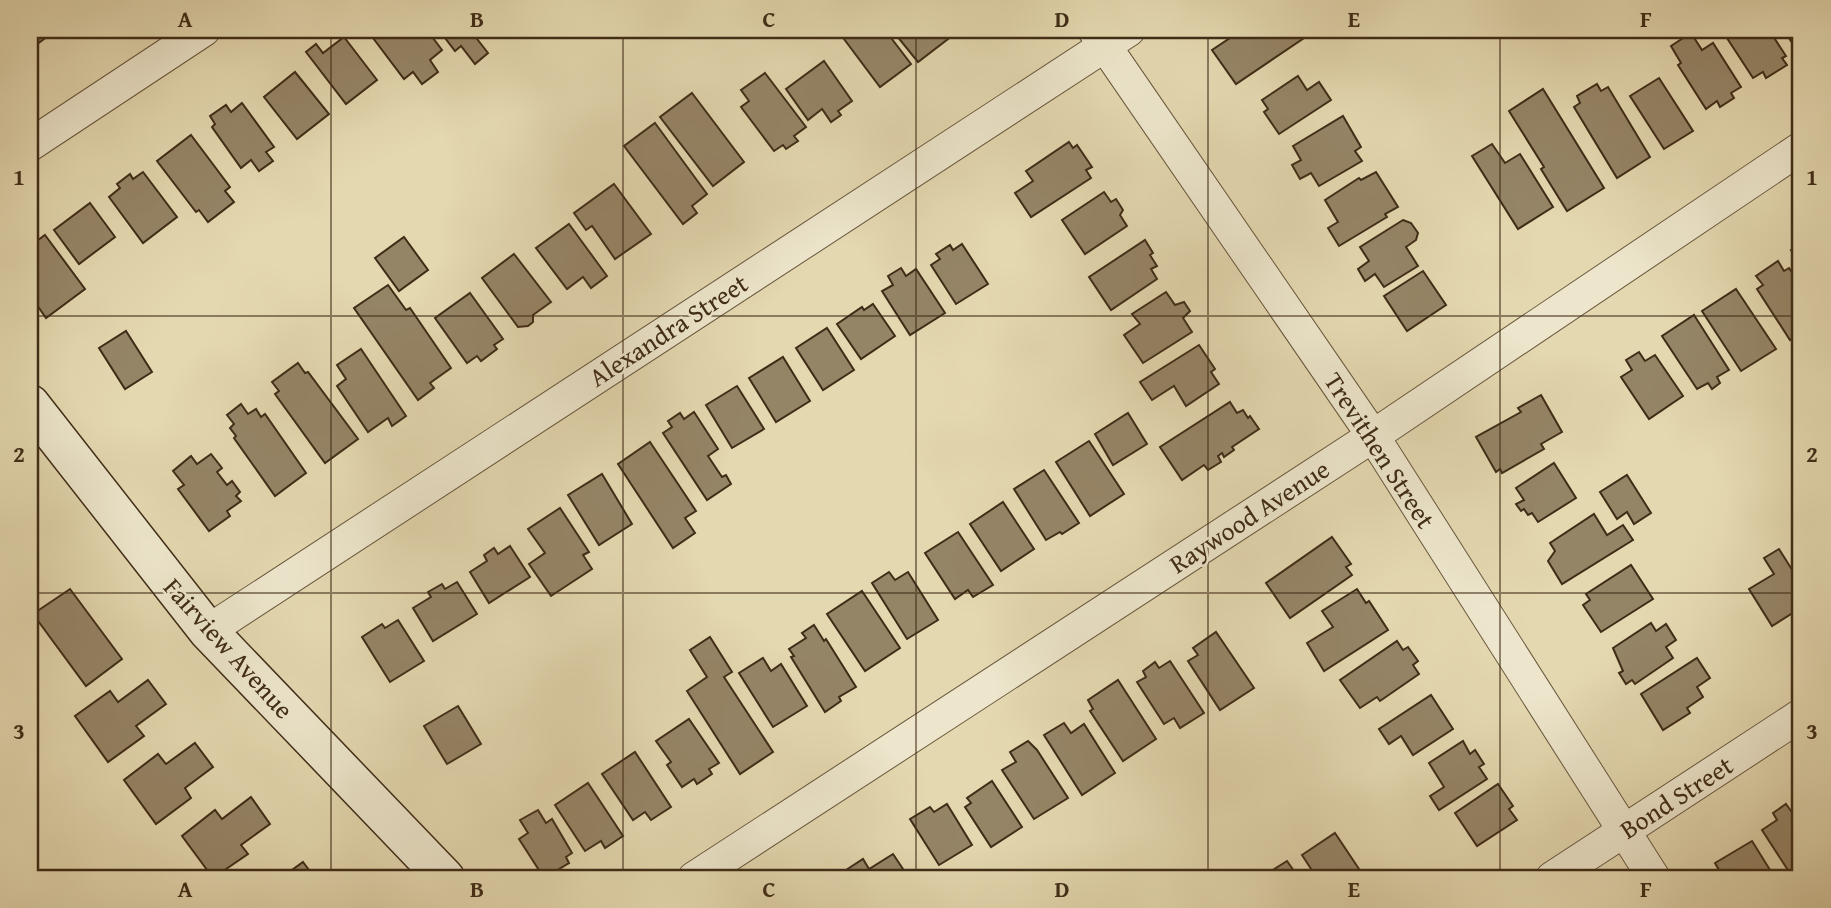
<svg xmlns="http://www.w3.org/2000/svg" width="1831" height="908" font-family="'Gentium Book Plus',serif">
<rect width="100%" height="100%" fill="#e4d8b0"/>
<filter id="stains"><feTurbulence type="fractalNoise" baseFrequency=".00286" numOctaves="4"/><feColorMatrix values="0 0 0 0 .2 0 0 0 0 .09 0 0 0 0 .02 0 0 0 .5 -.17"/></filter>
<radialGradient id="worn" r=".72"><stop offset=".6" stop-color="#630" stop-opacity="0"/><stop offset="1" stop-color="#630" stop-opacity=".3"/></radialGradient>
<g fill="#958567" stroke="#3f2c17" stroke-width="2">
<polygon points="30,30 38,30 44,39 32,48 36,54 30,58"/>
<polygon points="367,30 427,30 442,50 430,60 438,72 422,84 413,72 404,79"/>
<polygon points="439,30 481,30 474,35 488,53 475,64 461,46 455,51"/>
<polygon points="856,30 885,30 911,64 880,87 844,39"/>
<polygon points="892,30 941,30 948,39 918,62"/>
<polygon points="1242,30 1316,30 1236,84 1212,50"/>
<polygon points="1734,30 1769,30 1786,56 1782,58 1787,65 1766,78 1763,72 1753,78 1725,35"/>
<polygon points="1784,30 1801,30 1801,57"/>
<polygon points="1691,33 1702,50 1713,43 1741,87 1731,93 1734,98 1720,107 1717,101 1706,109 1678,65 1681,63 1671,46"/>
<polygon points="344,37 377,80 346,104 306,52 316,44 323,53"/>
<polygon points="824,61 852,101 838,111 841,115 831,122 822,109 808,120 786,89"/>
<polygon points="295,72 329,114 297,139 264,97"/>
<polygon points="765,73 806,127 794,136 798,141 786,149 783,145 774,151 741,107 749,101 741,90"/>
<polygon points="1298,76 1307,90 1319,82 1331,100 1279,134 1264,112 1268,109 1262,100"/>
<polygon points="1659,78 1693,131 1664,149 1630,96"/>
<polygon points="1597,84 1601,91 1608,87 1650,157 1617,178 1574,107 1580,103 1577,96"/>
<polygon points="1543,89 1604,188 1567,211 1541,169 1544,167 1509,111"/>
<polygon points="692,93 744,162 713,186 660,117"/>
<polygon points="242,103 274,147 266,152 273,161 259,171 251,160 241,168 212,127 215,124 210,116 226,105 231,112"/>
<polygon points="1343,116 1361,147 1355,151 1362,161 1319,186 1311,173 1300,179 1292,165 1301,160 1293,146"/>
<polygon points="655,123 707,194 692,206 697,213 683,224 624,146"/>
<polygon points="191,135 230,187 225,191 234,202 208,222 199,210 196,212 157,161"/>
<polygon points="1069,142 1073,148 1077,145 1092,167 1086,170 1091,178 1031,217 1015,193 1033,181 1026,171"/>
<polygon points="1492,144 1505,163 1520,154 1553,207 1518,229 1472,156"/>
<polygon points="143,172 177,217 143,243 109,197 120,188 117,184 130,174 133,179"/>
<polygon points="1376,172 1398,207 1385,214 1387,217 1339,246 1328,228 1338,222 1325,200 1359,178 1361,180"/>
<polygon points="614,184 651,234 615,259 592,226 586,230 574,213"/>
<polygon points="1104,192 1111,202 1116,199 1123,210 1120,215 1127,226 1085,254 1062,220"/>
<polygon points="90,203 115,237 79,264 54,230"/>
<polygon points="1403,220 1411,223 1418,233 1416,240 1406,247 1418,266 1384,287 1375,274 1365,281 1358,269 1369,261 1360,247"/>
<polygon points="569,224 607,276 591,288 583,277 567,289 536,248"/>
<polygon points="45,235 85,289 46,318 30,295 30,246"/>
<polygon points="404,237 428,270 399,291 375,258"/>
<polygon points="1145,240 1153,253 1150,255 1157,266 1151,269 1157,279 1111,310 1089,277"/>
<polygon points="962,244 988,284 956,304 931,265 940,259 936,254 950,245 953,250"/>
<polygon points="1801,244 1801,265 1791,250"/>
<polygon points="514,254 551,302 533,315 533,322 528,326 518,327 482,278"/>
<polygon points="1778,261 1784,271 1789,268 1801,286 1801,333 1790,340 1757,289 1763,285 1756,276"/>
<polygon points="901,268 906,276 916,269 945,313 910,335 882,291 893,285 888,276"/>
<polygon points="1423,271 1446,305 1407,331 1384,296"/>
<polygon points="388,285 406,310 410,308 451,368 430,383 434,388 418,400 354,308"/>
<polygon points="1736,289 1776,349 1741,371 1702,311"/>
<polygon points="1166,292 1175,305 1184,302 1190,311 1183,318 1192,332 1143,363 1124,335 1140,324 1132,314"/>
<polygon points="470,293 503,339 494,345 497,349 481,361 477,356 467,363 435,318"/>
<polygon points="873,304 895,336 861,359 837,324 862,307 864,310"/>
<polygon points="1694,315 1729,370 1717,377 1720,383 1712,389 1708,383 1697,389 1662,336"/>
<polygon points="827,328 854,370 823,390 796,348"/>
<polygon points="126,331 152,372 125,389 99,348"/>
<polygon points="1199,345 1215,369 1211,372 1219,384 1186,406 1174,386 1152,400 1140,382"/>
<polygon points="361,349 406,416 392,426 388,418 368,432 337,386 346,379 337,365"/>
<polygon points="1639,352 1645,361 1655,355 1683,396 1649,419 1621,377 1632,370 1626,360"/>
<polygon points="783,357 810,401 776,422 749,378"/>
<polygon points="298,363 305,373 308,372 358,439 325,463 275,394 279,391 272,382"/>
<polygon points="737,386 764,429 732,448 706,405"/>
<polygon points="1541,395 1562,432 1541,444 1544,449 1502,473 1500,469 1496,472 1476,437 1521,412 1518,408"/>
<polygon points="1230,402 1237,413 1243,410 1248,418 1250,416 1259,429 1232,447 1234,450 1224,457 1222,453 1218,456 1221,462 1208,470 1204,465 1182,480 1160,447"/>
<polygon points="241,404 248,414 256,409 261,417 265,414 306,473 275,496 234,438 236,436 230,428 234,424 227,415"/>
<polygon points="694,412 718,449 708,456 722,477 726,475 731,484 707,500 663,433 672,427 668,421 680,413 684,419"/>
<polygon points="1128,413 1147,444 1113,465 1095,434"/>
<polygon points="1089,441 1124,494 1090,516 1056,462"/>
<polygon points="650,442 696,511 685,518 695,533 673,548 618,464"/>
<polygon points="211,454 222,468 217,472 227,485 232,481 240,492 236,496 241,501 227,511 230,516 209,531 178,489 184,485 173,471 191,456 197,464"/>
<polygon points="1554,463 1576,498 1538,522 1532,513 1528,515 1524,509 1521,511 1516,504 1524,500 1516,488"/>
<polygon points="1044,470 1079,523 1062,534 1060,532 1046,540 1014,489"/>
<polygon points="602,474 632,524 599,545 568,495"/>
<polygon points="1627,475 1651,513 1634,524 1627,512 1617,519 1600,492"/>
<polygon points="1003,502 1034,549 1001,571 970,524"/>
<polygon points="560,508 589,552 583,555 592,569 551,596 529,564 545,553 528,529"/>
<polygon points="1594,514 1607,535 1623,525 1633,540 1562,584 1548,561 1555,551 1550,543"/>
<polygon points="958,532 993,585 973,597 968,590 955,599 925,553"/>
<polygon points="1332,537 1351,564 1346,567 1352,575 1290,618 1266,583"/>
<polygon points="1801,541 1801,559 1793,547"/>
<polygon points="510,546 530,577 489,603 470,572 487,561 484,555 494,548 498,554"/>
<polygon points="1779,549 1801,584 1801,601 1796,604 1799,609 1772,626 1749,589 1774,574 1764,558"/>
<polygon points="1631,565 1653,599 1601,632 1583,605 1590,600 1586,594"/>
<polygon points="889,572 895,580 908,572 938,620 907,639 872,583"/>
<polygon points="457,582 477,614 433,641 413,608 431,597 428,592 442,584 445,589"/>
<polygon points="70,589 122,659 86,686 33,614"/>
<polygon points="1357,589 1366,603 1369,601 1388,630 1324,671 1307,643 1333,627 1322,611"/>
<polygon points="862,591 900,648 865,671 827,614"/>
<polygon points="398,620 424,661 390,682 362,637 382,624 385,628"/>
<polygon points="1651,623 1656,631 1666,624 1676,640 1666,647 1673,658 1635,684 1632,680 1626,684 1619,673 1623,671 1613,648"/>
<polygon points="814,625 824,641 826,639 856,687 839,697 841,701 825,712 791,657 794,656 789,649 806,638 802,633"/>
<polygon points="1216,632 1254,688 1220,710 1188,661 1198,655 1193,648"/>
<polygon points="710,637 732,672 724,677 773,752 740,774 687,691 707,677 690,650"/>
<polygon points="1397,641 1403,650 1408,647 1418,661 1413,665 1419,674 1380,701 1377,697 1360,708 1340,680"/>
<polygon points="763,658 771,671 781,664 807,706 773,727 739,673"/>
<polygon points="1697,658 1710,678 1697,687 1703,697 1687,708 1690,713 1663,730 1641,694"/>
<polygon points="1170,661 1204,713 1180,728 1174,718 1164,724 1137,682 1146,677 1143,671 1155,662 1159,668"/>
<polygon points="148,680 166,704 136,726 144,736 108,762 75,716 110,691 118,702"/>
<polygon points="1118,680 1156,739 1123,761 1090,711 1093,709 1088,700"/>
<polygon points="1431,695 1453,729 1413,755 1401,736 1389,744 1379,729"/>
<polygon points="458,706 481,744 447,764 424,726"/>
<polygon points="689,719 719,763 709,769 712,774 697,784 694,779 682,787 667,765 671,762 656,741"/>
<polygon points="1064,723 1071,733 1084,724 1115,773 1082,795 1044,735"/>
<polygon points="1028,741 1037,750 1068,798 1034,819 1002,770 1016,762 1010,752"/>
<polygon points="1463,741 1470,754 1475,750 1484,764 1479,767 1487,779 1439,810 1430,796 1444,787 1429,763"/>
<polygon points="195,743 213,767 185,788 191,798 156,824 124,780 158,754 166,764"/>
<polygon points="635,752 671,807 651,820 645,812 633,820 602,774"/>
<polygon points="992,781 1022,827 991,847 965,807 971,803 967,798"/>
<polygon points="588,783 623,836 605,848 601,841 585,851 555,805"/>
<polygon points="1498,784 1513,806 1509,809 1517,820 1477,846 1455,813"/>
<polygon points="251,797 270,824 241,845 248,854 213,878 182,836 215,810 222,819"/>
<polygon points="947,804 972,845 939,865 910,819 930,807 934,812"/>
<polygon points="1786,804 1791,811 1794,809 1801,821 1801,878 1793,878 1762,830 1777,820 1773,813"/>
<polygon points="538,810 546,823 552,819 572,853 566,857 569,863 544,878 519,839 528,833 520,820"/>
<polygon points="1335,833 1365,878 1317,878 1302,855"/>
<polygon points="1752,841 1775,878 1731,878 1728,874 1723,877 1715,863"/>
<polygon points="893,854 909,878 847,878 843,872 863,859 869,869"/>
<polygon points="1287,861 1299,878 1272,878 1268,873"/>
<polygon points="303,862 315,878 281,878"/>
</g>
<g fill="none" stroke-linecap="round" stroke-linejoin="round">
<g stroke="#68573d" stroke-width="34">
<g id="street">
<polyline points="1094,30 1373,436 1654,878"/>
<polyline points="30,145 204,30"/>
<polyline points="208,631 1129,30"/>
<polyline points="694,878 1373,436 1801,148"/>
<polyline points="1552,878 1801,715"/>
</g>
</g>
<g stroke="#3f2c17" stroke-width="41">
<polyline id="secondary" points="30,404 208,631 445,878"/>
</g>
<use href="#street" stroke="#ede6cc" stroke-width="32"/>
<use href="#secondary" stroke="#ede6cc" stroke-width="38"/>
</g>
<path fill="none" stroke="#3f2c17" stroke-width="2" stroke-opacity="0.55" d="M331,30V878M623,30V878M916,30V878M1208,30V878M1500,30V878M30,316H1801M30,593H1801"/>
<g text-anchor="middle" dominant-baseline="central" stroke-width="5" stroke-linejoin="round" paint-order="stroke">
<g font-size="26" fill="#3f2c17" stroke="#ede6cc">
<text transform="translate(668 330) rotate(-33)">Alexandra Street</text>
<text transform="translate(1380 450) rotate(57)">Trevithen Street</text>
<text transform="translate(1249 516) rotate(-33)">Raywood Avenue</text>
<text transform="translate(229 648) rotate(48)">Fairview Avenue</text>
<text transform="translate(1676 797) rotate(-33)">Bond Street</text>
</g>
</g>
<rect width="1831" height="908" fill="none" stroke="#e4d8b0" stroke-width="77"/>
<rect x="38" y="38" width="1754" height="832" fill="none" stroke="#3f2c17" stroke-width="2.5"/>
<g font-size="23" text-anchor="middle" font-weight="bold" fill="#3f2c17">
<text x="185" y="27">A</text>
<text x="477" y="27">B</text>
<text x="769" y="27">C</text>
<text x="1062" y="27">D</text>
<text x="1354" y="27">E</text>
<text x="1646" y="27">F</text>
<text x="19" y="185">1</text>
<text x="1812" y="185">1</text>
<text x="19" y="462">2</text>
<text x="1812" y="462">2</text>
<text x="19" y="739">3</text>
<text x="1812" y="739">3</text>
<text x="185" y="897">A</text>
<text x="477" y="897">B</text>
<text x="769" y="897">C</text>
<text x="1062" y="897">D</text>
<text x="1354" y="897">E</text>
<text x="1646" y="897">F</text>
</g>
<rect width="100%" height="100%" filter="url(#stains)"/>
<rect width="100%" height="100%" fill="url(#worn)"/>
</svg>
